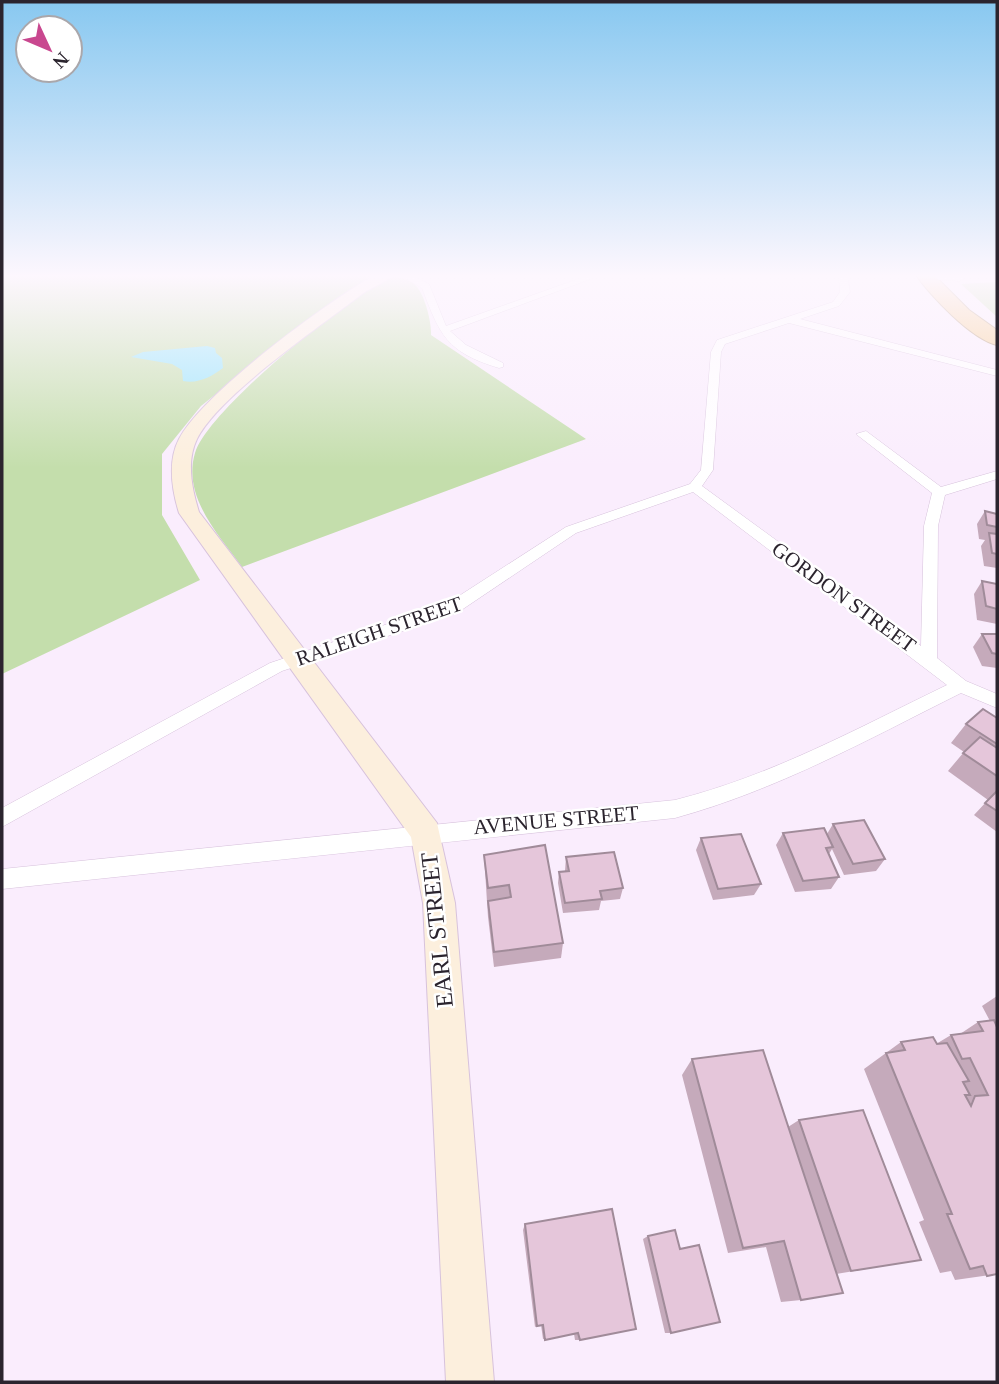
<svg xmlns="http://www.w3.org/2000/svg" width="999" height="1384" font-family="Georgia,serif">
<rect width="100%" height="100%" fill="#faedfd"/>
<g fill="#c4deac">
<polygon points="2,274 375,274 320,311 201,406 162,454 162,515 200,580 2,674"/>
<path d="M391,276C398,277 406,279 413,283C424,290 432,323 431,335L586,439L242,567C219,535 182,497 195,453C208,409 348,298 391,276Z"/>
<polygon points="997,282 997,317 961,284"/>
</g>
<path fill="#98e5fc" d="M207,346L215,348L216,353L222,358L223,368C211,377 198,384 183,381L182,370L172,364L131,357L143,352Z"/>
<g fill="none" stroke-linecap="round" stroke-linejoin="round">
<g stroke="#d7c2dc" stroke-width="1">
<g id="street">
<path d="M398,274H409L429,284L446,326L592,274H604L450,331L466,345L503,363V367L499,368C446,352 440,335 422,288Z"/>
<path d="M839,274H847L850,292L839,306L800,319L997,370V376L789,323L725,344L721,352L713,470L702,486L921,646L924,526L932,493L856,434L866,431L941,487L997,471V479L945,495L938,526L937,658L966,681L997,694V708L961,693C867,740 777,790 675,818L2,889V869L675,800C771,776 858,728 947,685L693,492L576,533L457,613L282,671L2,827V808L270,663L445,605L566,527L690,484L701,470L711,352L717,340L833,302L840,292Z"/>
<polygon points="925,274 971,274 960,281 922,279"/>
</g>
</g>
<g stroke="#d7c2dc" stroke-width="2">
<path id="secondary" d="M377,274H394C385,283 372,287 362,294C321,326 219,395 197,439C186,462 192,489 199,512L437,823L455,903L494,1382H446L423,903L411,837L179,513C172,490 167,462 179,439C203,393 329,300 377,274Z"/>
</g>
<g stroke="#af906c" stroke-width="2">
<path id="highway" d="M915,274H933L969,310L997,330V345C971,339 931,296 915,274Z"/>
</g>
<use href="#street" fill="#fff" fill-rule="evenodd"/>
<use href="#secondary" fill="#fcefdd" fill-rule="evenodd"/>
<use href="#highway" fill="#f6ca8d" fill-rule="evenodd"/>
</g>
<g fill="#c5aabb">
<polygon points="985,511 997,514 997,568 984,566 981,546 985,540 979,539 977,524"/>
<polygon points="982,581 997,584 997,624 977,620 974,594"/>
<polygon points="982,634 997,634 997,668 982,666 973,647"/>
<polygon points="997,718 997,832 974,815 988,800 948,771 964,752 951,743 966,724"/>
<polygon points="833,824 885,859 876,871 844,875 832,849 829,854 839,877 831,889 795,892 776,845 783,833 827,834"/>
<polygon points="701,838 761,884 754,895 713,900 696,850"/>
<polygon points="484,855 563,943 561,958 494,967 488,917"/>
<polygon points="566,857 623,888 620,899 601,901 599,910 563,913 558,883 559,872 565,871"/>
<polygon points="997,996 997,1274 955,1280 951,1271 940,1273 919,1222 924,1220 864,1069 901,1042 936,1044 951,1035 960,1034 978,1022 990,1021 982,1006"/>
<polygon points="692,1059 788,1127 799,1120 921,1260 836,1274 801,1300 781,1302 766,1247 728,1253 682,1075"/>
<polygon points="612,1209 580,1340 575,1340 574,1334 543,1339 541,1325 535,1327 523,1230 525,1224"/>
<polygon points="648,1236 671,1333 665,1333 643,1239"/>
</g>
<g fill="#e5c6da" stroke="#a08b99" stroke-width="2">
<polygon points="985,511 997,514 997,527 987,525"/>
<polygon points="989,533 997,534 997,554 992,553"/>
<polygon points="982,581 997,584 997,609 986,606"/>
<polygon points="982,634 997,634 997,654 992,653"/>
<polygon points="983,709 997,718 997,744 966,724"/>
<polygon points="980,737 997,748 997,776 963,753"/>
<polygon points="997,791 997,811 985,803"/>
<polygon points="864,820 885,859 853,864 833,824"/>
<polygon points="824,828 833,847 826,848 839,877 803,881 783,833"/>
<polygon points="741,834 761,884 718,889 701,838"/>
<polygon points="545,845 563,943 494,952 488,901 511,897 509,885 488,888 484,855"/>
<polygon points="614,852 623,888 600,891 602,899 565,903 559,872 569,871 566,857"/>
<polygon points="994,1020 997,1027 997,1274 987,1276 983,1266 970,1269 947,1214 952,1214 886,1053 905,1050 901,1042 933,1037 937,1044 947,1043 969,1081 963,1082 970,1095 965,1095 971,1106 975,1096 988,1095 970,1058 962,1059 951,1035 983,1031 978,1022"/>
<polygon points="763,1050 843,1293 801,1300 784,1241 743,1248 692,1059"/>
<polygon points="863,1110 921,1260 851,1271 799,1120"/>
<polygon points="612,1209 636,1329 580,1340 578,1333 545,1340 543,1325 537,1326 525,1224"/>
<polygon points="675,1230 680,1249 699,1245 720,1322 671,1333 648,1236"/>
</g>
<linearGradient id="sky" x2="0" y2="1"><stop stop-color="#88c8f0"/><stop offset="0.59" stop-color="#fdf7fe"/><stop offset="1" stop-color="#fdf7fe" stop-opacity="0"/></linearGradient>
<rect width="999" height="468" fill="url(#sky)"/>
<g text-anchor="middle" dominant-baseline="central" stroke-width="5" stroke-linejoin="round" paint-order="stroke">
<g font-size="21" fill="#2b242e" stroke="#fff">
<text transform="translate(844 597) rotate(36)">GORDON STREET</text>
<text transform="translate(379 631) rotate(-19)">RALEIGH STREET</text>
<text transform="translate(556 820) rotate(-5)">AVENUE STREET</text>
</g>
<g font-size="24" fill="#2b242e" stroke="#fff">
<text transform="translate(437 930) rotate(-96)">EARL STREET</text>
</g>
</g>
<rect width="999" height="1384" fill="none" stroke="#2b242e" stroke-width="7"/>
<g transform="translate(49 49) rotate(134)"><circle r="33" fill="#ffffff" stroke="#aaa7ab" stroke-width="2"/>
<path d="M0-5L12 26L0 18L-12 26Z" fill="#c9478f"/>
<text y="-10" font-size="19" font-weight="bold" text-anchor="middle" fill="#2b242e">N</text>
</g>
</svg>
